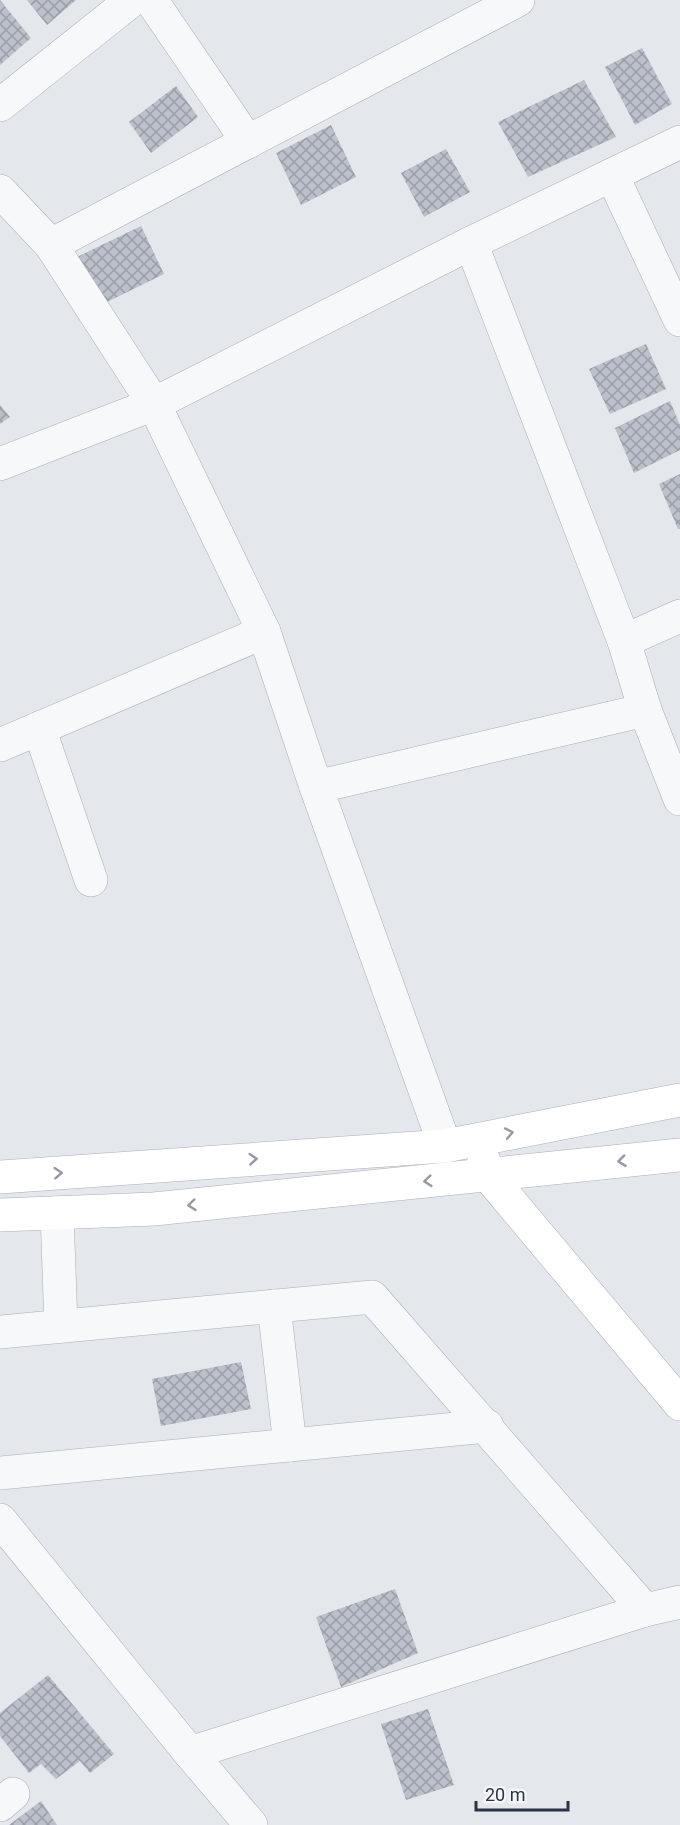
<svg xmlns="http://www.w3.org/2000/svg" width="680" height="1825" font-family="Roboto,sans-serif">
<defs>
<pattern id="building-cross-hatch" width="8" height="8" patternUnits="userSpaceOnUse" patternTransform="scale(1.5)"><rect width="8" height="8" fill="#bbc0ca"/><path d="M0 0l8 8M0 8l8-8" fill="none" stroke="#989da6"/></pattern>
</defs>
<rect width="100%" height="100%" fill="#e4e7ec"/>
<g fill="url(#building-cross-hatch)">
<polygon points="0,0 31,38 0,65"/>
<polygon points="27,0 76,0 47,25"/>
<polygon points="642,48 672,104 635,125 605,67"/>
<polygon points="584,80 616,137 528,177 498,122"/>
<polygon points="176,86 198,117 151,153 129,122"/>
<polygon points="331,125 356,177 301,205 276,153"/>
<polygon points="446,149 470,192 424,217 401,173"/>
<polygon points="141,226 164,274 103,304 77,257"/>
<polygon points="646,344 666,389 610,414 589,369"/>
<polygon points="670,401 680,425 680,450 634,473 615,428"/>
<polygon points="0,405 10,417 0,424"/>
<polygon points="680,474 680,529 678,529 659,484"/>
<polygon points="241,1362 251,1409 161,1426 152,1379"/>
<polygon points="395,1589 418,1653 341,1687 316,1617"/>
<polygon points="48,1675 114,1754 90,1773 80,1761 56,1779 41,1764 29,1773 0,1736 0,1713"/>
<polygon points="428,1709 454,1785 406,1800 381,1724"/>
<polygon points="41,1801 57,1825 9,1825"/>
</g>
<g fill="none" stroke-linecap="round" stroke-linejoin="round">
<g stroke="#a9aeb7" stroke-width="34">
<g id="street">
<polyline points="151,0 248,142"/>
<polyline points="518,0 51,245 154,404 471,243 680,142"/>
<polyline points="0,105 132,0"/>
<polyline points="612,175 680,320"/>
<polyline points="0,191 51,245"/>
<polyline points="0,464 154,404 264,632"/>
<polyline points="624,641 680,616"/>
<polyline points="645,710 680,799"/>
<polyline points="39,728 91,880"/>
<polyline points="0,745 264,632 316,787 645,710 624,641 471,243"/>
<polyline points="316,787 445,1146"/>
<polyline points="57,1213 61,1326"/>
<polyline points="274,1306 290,1445"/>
<polyline points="0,1332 372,1297 645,1610"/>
<polyline points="0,1473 487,1426"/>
<polyline points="0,1520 190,1753"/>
<polyline points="0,1805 13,1794"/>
<polyline points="251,1825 190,1753 645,1610 680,1602"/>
</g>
</g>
<g stroke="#a9aeb7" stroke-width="34">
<g id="secondary">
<polyline points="484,1161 488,1175 680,1404"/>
<polyline points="0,1177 445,1146 680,1100"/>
<polyline points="0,1215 154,1209 680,1155"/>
</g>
</g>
<use href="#street" stroke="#f7f8fa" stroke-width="33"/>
<use href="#secondary" stroke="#fff" stroke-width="33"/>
</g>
<defs><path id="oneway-chevron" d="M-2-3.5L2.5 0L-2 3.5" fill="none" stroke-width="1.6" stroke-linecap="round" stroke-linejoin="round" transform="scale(1.5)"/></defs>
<g stroke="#959aa2">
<use href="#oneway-chevron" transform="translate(509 1133) rotate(-11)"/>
<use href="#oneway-chevron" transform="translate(253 1159) rotate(-4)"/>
<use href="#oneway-chevron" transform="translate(622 1161) rotate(173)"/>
<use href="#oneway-chevron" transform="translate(58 1173) rotate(-4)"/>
<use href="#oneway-chevron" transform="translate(428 1181) rotate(174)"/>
<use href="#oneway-chevron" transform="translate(192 1205) rotate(174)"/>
</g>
<path d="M476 1801v9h92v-9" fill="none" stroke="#2b3445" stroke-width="3"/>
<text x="485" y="1801" font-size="18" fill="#2b3445" stroke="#f4f6f9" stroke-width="4.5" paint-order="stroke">20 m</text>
</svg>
